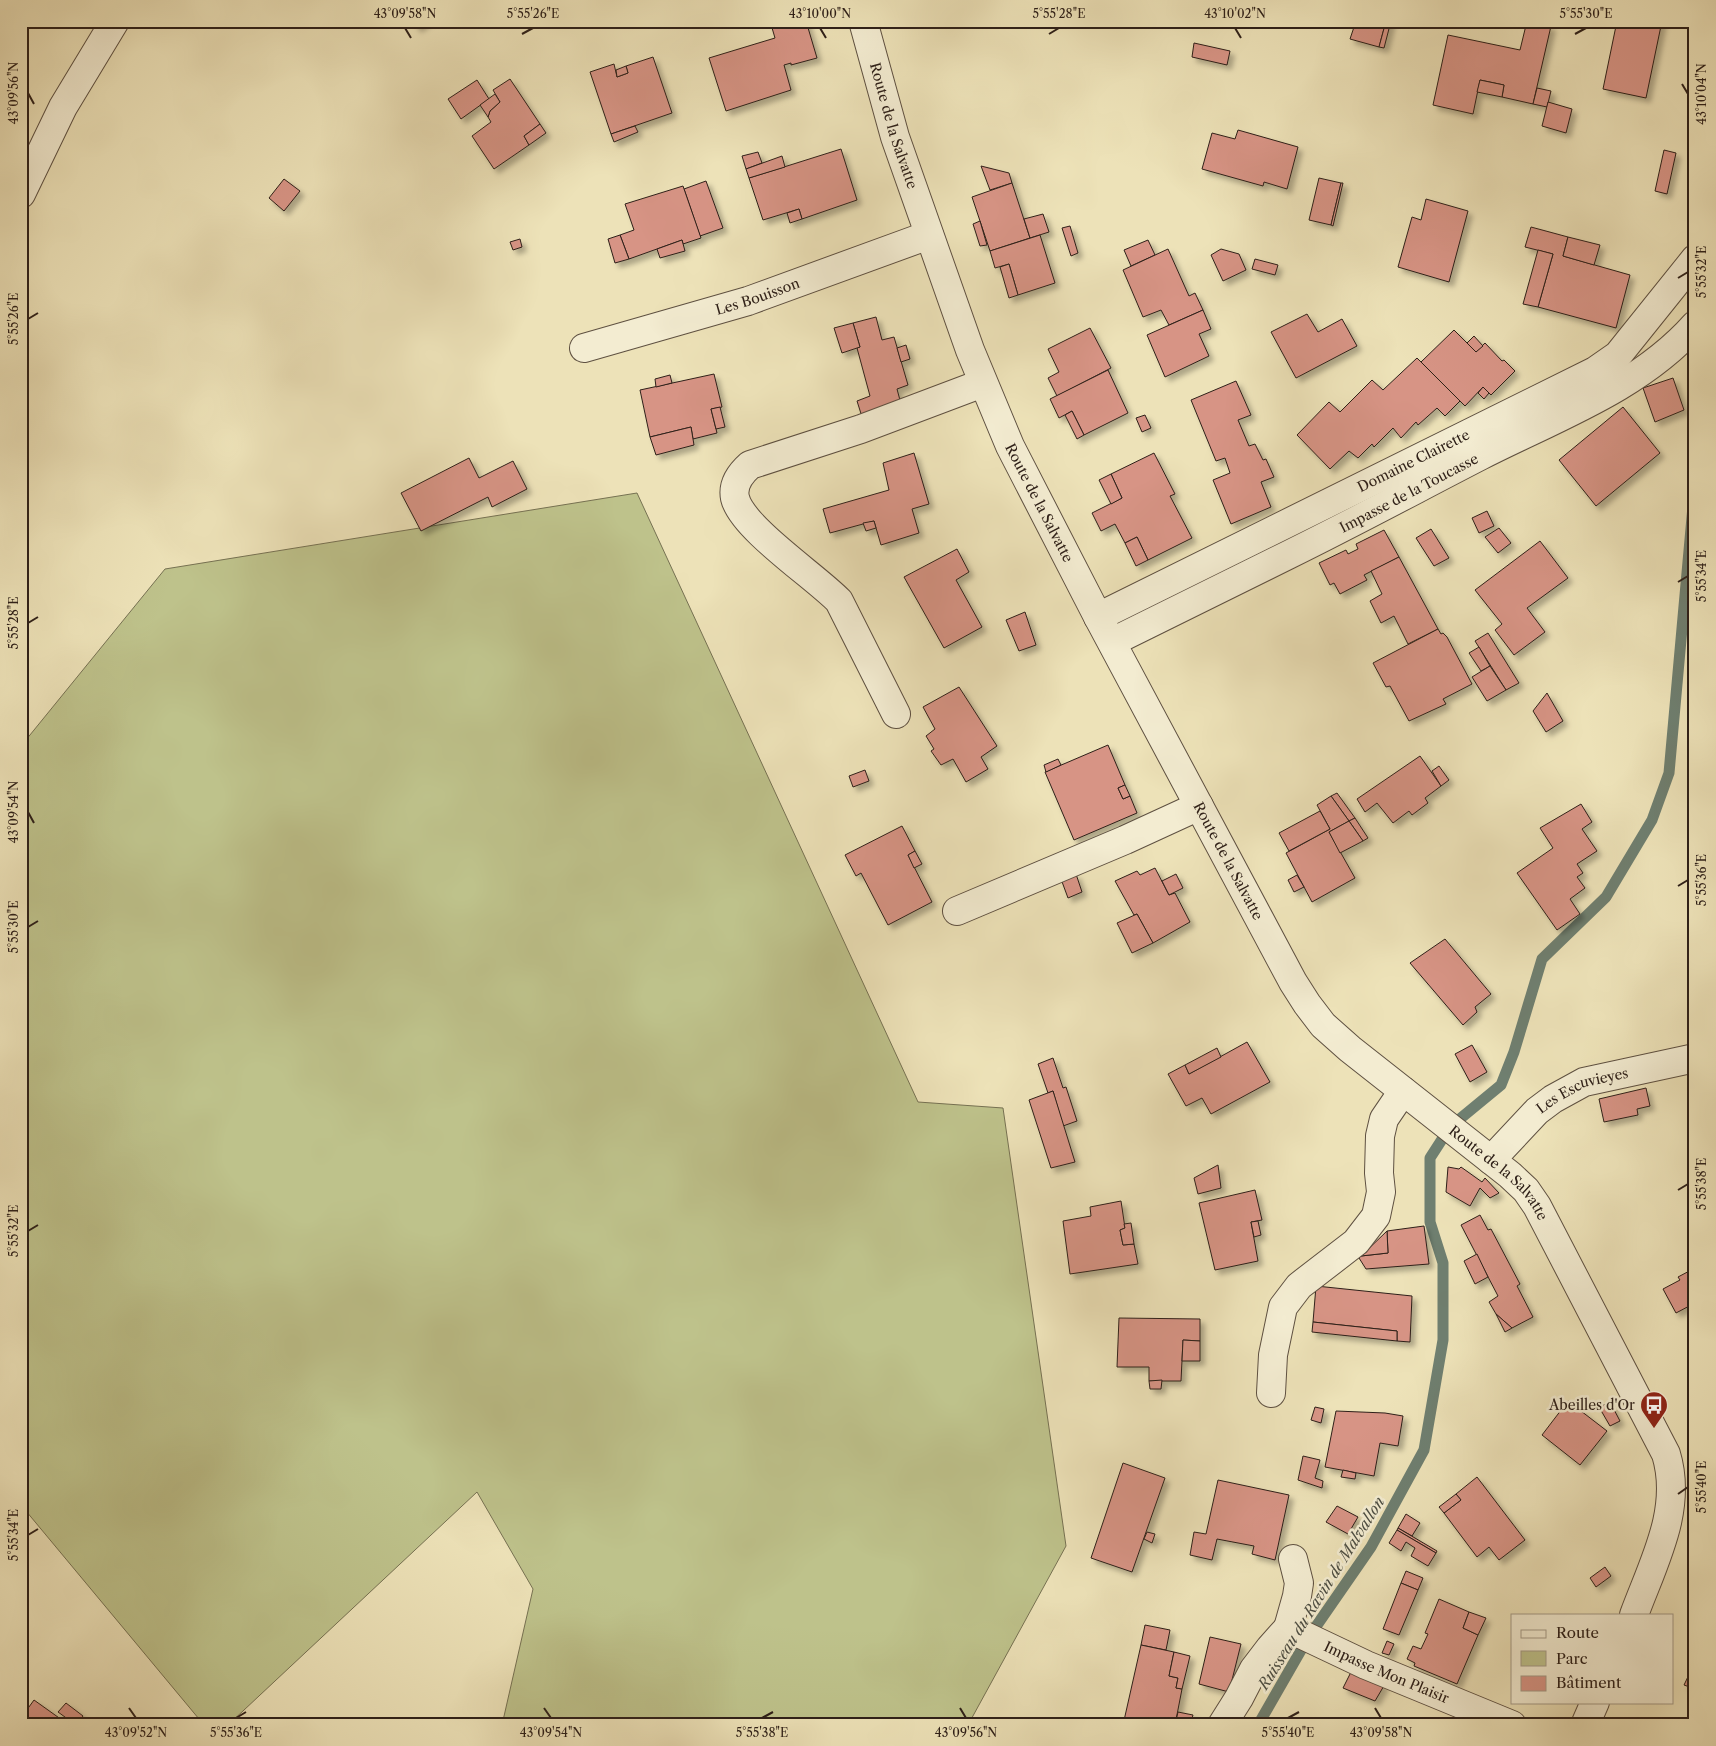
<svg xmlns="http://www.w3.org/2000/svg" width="1716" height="1746" font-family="'Libre Caslon Text',serif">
<defs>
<filter id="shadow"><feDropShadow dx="4.5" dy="4.5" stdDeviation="2.5" flood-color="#0004"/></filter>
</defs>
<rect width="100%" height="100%" fill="#ede2b8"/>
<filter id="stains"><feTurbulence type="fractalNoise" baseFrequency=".004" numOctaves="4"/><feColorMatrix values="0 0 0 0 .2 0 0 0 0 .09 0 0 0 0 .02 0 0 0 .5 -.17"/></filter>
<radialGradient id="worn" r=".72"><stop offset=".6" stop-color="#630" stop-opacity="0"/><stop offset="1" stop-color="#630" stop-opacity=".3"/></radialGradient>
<polygon fill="#bec28b" stroke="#767152" points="637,493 918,1102 1003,1108 1066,1546 968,1725 502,1725 533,1589 477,1492 228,1725 204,1725 21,1505 21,746 165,569"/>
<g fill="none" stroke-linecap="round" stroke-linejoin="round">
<polyline stroke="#6f7f70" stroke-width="11" points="1258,1725 1308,1638 1371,1547 1424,1450 1443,1340 1443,1263 1430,1222 1430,1158 1450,1127 1501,1085 1514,1052 1542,959 1606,897 1652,820 1669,773 1695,484"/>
</g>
<g fill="#d79485" stroke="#2e2019" filter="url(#shadow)">
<polygon points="412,21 427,21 417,28"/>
<polygon points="770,21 806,21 817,58 791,65 791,63 784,65 791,90 726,111 709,58 775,38"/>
<polygon points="1356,21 1386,21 1379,47 1350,39"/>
<polygon points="1386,21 1391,21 1384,48 1379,47"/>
<polygon points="1527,21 1551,26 1533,104 1502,97 1504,85 1480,80 1473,114 1433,105 1448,35 1520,50"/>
<polygon points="1617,21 1662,21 1646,98 1603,89"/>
<polygon points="1194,43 1230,51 1227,65 1192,57"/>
<polygon points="653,57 672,113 611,134 590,72 614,64 617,77 628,73 626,66"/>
<polygon points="626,66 628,73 617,77 616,70"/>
<polygon points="510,79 540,124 524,136 529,145 494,169 472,136 491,122 488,117 490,111 500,102 493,90"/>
<polygon points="477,80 489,99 461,119 448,99"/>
<polygon points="1480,80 1504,85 1502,97 1477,92"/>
<polygon points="1537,88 1551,91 1547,107 1533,104"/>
<polygon points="495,94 500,102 490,111 488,117 480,105"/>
<polygon points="1548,102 1572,109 1566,133 1542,126"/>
<polygon points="540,124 546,133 529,145 524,136"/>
<polygon points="635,126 638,132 614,142 611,134"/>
<polygon points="1238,130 1298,147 1287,189 1264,182 1263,186 1202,169 1212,133 1235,139"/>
<polygon points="841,149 857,200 802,219 799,209 763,220 749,178"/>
<polygon points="1664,150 1676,153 1667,194 1655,191"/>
<polygon points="758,152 762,163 746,169 742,156"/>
<polygon points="782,156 785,167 749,178 746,169"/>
<polygon points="981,166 1009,173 1012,183 990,190"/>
<polygon points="1319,178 1341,183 1331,225 1309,220"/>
<polygon points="284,179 300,191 284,211 269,198"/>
<polygon points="706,181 723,228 700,236 684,189"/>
<polygon points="1012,183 1030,238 990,251 972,197"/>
<polygon points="1341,183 1343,183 1333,226 1331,225"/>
<polygon points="683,186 701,238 683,244 682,240 629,259 620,235 634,230 625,204"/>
<polygon points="1426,199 1468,211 1449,282 1398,267 1412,217 1421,220"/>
<polygon points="799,209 802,219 790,223 787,213"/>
<polygon points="1043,214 1049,232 1030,238 1024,219"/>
<polygon points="980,221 987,245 980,246 973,224"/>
<polygon points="1070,226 1078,253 1071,256 1062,228"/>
<polygon points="1531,227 1568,237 1563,256 1630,275 1616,328 1538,307 1553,254 1525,247"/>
<polygon points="620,235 629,259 615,263 608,239"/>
<polygon points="1040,235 1055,283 1018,295 1009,264 995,268 990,251"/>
<polygon points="1568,237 1600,245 1594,265 1563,256"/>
<polygon points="520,239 522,247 513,250 510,242"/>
<polygon points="682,240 685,251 660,258 657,249"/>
<polygon points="1148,240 1155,255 1131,266 1124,250"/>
<polygon points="1168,249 1189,296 1195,293 1203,310 1169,325 1161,310 1143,317 1123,270"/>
<polygon points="1221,249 1239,254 1246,270 1223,281 1211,255"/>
<polygon points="1538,250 1553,254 1538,307 1523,304"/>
<polygon points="1255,259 1278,265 1275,275 1252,269"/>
<polygon points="1009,264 1018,295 1009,298 1000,267"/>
<polygon points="1203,310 1211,329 1199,334 1209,356 1165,377 1147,335"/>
<polygon points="1307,314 1318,332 1342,319 1357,346 1296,378 1271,332"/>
<polygon points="876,317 882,340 894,337 908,385 897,389 901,404 863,420 857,401 870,396 857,348 860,347 853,323"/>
<polygon points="853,323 860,347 842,353 834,328"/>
<polygon points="1090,328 1111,368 1057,396 1048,378 1059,372 1048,349"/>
<polygon points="1454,330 1476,352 1485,343 1502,361 1504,360 1515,371 1491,395 1483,387 1465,406 1421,362"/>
<polygon points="1474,336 1483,346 1476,352 1467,343"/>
<polygon points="906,345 910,359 901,362 897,348"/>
<polygon points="1417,358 1460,401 1445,416 1437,408 1418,425 1416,422 1401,438 1393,428 1374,447 1372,444 1358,458 1349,451 1330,469 1297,435 1329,402 1340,412 1372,380 1383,390"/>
<polygon points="1108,370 1128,413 1084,435 1072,411 1059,418 1050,399"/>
<polygon points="714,374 722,407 711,409 717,433 693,439 691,427 650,437 640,390"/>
<polygon points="670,375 672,383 656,387 655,379"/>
<polygon points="1673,378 1684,410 1655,422 1643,388"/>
<polygon points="1236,381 1251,415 1238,420 1249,446 1255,444 1263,460 1266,459 1274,477 1261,482 1271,507 1231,524 1213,480 1230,473 1225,458 1216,461 1191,400"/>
<polygon points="1483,387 1489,393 1484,399 1478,393"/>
<polygon points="720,407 725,427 716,429 711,409"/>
<polygon points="1623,407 1660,453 1596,506 1559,460"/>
<polygon points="1072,411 1084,435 1077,439 1065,415"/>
<polygon points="1145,415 1151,428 1142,432 1136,418"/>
<polygon points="691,427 694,445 656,455 650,437"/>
<polygon points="914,453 929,504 912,509 919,533 881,545 874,521 830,533 823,509 889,490 883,463"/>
<polygon points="1154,453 1175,494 1170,496 1192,538 1148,560 1137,537 1125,543 1115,524 1101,531 1092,513 1122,498 1111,474"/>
<polygon points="469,458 479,478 513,461 527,489 492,507 488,497 421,531 401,493"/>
<polygon points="1111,474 1122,498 1111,504 1099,480"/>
<polygon points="1487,511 1494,526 1479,533 1472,518"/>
<polygon points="874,521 876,528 866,531 863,523"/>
<polygon points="1499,528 1511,543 1498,553 1485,537"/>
<polygon points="1431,529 1449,558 1434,566 1416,538"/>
<polygon points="1384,530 1399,557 1364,575 1367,580 1340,594 1334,583 1330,585 1319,563 1346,550 1348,554 1358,549 1356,544"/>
<polygon points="1137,537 1148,560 1136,566 1125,543"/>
<polygon points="1540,541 1568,578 1527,608 1545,632 1514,655 1495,630 1502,624 1475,590"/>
<polygon points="957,549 969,572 956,580 982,627 944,648 904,577"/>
<polygon points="1399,557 1438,629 1408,644 1394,616 1381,623 1370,601 1382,594 1371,571"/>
<polygon points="1025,612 1036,645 1019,651 1006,620"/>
<polygon points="1438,629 1441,634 1443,633 1447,637 1472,684 1443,699 1446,704 1409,721 1390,686 1386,687 1373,663"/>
<polygon points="1488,633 1519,683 1506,690 1475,641"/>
<polygon points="1479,647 1490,666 1481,671 1469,653"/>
<polygon points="1490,666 1506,690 1487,701 1472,677"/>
<polygon points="959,687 997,746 981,757 988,769 966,782 953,759 941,765 931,751 934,749 926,736 935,729 923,707"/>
<polygon points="1547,693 1563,721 1546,732 1533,711"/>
<polygon points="1108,745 1125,785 1118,788 1123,799 1130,796 1137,813 1074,840 1045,772"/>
<polygon points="1420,756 1441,786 1425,798 1428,803 1412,815 1409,811 1393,823 1377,803 1365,812 1357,799"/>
<polygon points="1058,759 1061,765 1046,772 1044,765"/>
<polygon points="1439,766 1449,780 1441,786 1432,771"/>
<polygon points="865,770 869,781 853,787 849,776"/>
<polygon points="1125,785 1130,796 1123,799 1118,788"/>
<polygon points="1337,793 1355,818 1349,821 1331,796"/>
<polygon points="1331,796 1349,821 1329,832 1355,878 1312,902 1286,853 1330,829 1317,805"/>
<polygon points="1581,804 1592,822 1582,829 1597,851 1577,864 1583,873 1577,877 1585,888 1570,899 1580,914 1557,930 1517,873 1553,848 1540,828"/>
<polygon points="1320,811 1330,829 1289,851 1279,833"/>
<polygon points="1355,818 1368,838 1363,841 1349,821"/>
<polygon points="1349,821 1363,841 1340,853 1329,832"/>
<polygon points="902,826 915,851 908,855 932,902 888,925 861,873 856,876 845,855"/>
<polygon points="915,851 922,864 914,868 908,855"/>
<polygon points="1155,868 1169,895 1175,893 1190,922 1153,943 1137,914 1134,915 1115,881 1137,871 1140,875"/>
<polygon points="1076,874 1082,892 1068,898 1061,879"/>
<polygon points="1176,874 1183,888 1169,895 1162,881"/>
<polygon points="1297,875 1304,887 1294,892 1288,880"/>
<polygon points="1137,914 1153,943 1132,953 1117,923"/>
<polygon points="1445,939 1491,994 1475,1007 1477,1012 1463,1025 1410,963"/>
<polygon points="1247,1042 1270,1082 1211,1114 1202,1098 1186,1106 1168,1074 1185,1065 1189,1074"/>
<polygon points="1472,1045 1487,1072 1470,1082 1455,1054"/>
<polygon points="1217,1048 1221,1057 1189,1074 1185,1065"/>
<polygon points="1053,1058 1063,1088 1066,1087 1077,1121 1063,1126 1053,1091 1048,1093 1038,1064"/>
<polygon points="1646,1088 1650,1106 1637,1109 1638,1115 1604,1122 1599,1099"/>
<polygon points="1053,1091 1075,1162 1051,1168 1029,1100"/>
<polygon points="1218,1165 1221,1188 1198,1194 1194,1178"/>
<polygon points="1448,1167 1459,1169 1461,1167 1482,1182 1485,1178 1499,1193 1490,1198 1480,1188 1470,1206 1446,1192"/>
<polygon points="1255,1190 1262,1220 1251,1222 1258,1261 1215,1270 1199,1203"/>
<polygon points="1121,1201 1125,1228 1120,1230 1123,1245 1134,1244 1138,1264 1070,1274 1063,1221 1091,1216 1090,1207"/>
<polygon points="1480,1215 1488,1230 1491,1229 1520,1284 1517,1286 1533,1317 1512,1328 1496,1314 1489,1302 1498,1296 1461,1225"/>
<polygon points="1258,1221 1261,1235 1254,1237 1251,1222"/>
<polygon points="1131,1223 1134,1244 1123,1245 1120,1230 1125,1228 1124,1224"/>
<polygon points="1424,1226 1429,1264 1366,1269 1359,1258 1361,1256 1388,1253 1387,1231"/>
<polygon points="1387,1231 1388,1253 1361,1256"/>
<polygon points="1477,1254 1488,1277 1475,1284 1464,1261"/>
<polygon points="1695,1268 1695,1307 1693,1304 1676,1313 1663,1289 1680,1280 1678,1277"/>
<polygon points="1316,1286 1412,1296 1410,1342 1397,1341 1397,1331 1313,1322"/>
<polygon points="1496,1314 1512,1328 1505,1332"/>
<polygon points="1119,1318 1200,1319 1200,1341 1183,1340 1181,1381 1149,1381 1149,1367 1117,1367"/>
<polygon points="1313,1322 1397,1331 1397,1341 1312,1332"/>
<polygon points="1183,1340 1200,1341 1200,1361 1182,1361"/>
<polygon points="1162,1380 1161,1389 1150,1389 1149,1381"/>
<polygon points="1568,1401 1607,1431 1580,1465 1542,1435"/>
<polygon points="1610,1402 1620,1421 1610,1426 1599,1407"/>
<polygon points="1315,1407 1324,1409 1321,1423 1311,1420"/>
<polygon points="1336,1411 1385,1413 1403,1416 1398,1446 1380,1443 1374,1476 1325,1467"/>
<polygon points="1303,1456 1320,1460 1315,1478 1323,1481 1322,1488 1298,1480"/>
<polygon points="1123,1463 1165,1478 1132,1572 1091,1558"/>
<polygon points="1343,1470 1356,1473 1355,1479 1341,1477"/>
<polygon points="1477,1477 1525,1540 1499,1560 1489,1547 1477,1557 1444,1513 1461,1500 1456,1494"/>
<polygon points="1218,1480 1289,1495 1275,1560 1252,1554 1254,1546 1217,1539 1212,1560 1190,1555 1194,1532 1206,1534"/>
<polygon points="1456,1494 1461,1500 1444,1513 1439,1507"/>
<polygon points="1337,1506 1358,1517 1348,1534 1326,1522"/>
<polygon points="1406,1514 1420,1523 1412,1536 1398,1528"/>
<polygon points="1398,1528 1437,1551 1436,1553 1397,1530"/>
<polygon points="1397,1530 1436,1553 1428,1566 1411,1556 1415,1548 1406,1542 1401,1551 1389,1543"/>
<polygon points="1147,1532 1155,1534 1152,1543 1144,1539"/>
<polygon points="1605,1567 1611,1576 1596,1587 1590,1578"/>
<polygon points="1406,1571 1423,1578 1418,1590 1401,1583"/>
<polygon points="1401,1583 1418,1590 1399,1635 1383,1629"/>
<polygon points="1439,1599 1469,1612 1463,1628 1478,1635 1457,1684 1414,1666 1415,1663 1407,1659 1413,1646 1421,1649 1428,1634 1425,1633"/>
<polygon points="1469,1612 1486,1618 1478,1635 1463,1628"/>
<polygon points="1145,1625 1170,1630 1166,1650 1141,1645"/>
<polygon points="1210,1637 1241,1644 1229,1692 1199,1684"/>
<polygon points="1387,1641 1394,1644 1389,1655 1382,1653"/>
<polygon points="1141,1645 1174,1652 1169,1676 1178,1678 1176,1688 1182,1689 1175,1725 1123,1725"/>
<polygon points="1174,1652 1190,1656 1182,1689 1176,1688 1178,1678 1169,1676"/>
<polygon points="1695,1662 1695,1689 1684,1685"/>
<polygon points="1352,1670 1385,1684 1375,1701 1343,1688"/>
<polygon points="34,1700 69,1725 21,1725 21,1718"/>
<polygon points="66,1703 83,1716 76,1725 58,1712"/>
<polygon points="1178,1712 1193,1715 1190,1725 1175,1725"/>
</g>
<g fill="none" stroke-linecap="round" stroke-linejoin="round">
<g stroke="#5e5041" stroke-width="30">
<g id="minor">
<path id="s1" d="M863,21L895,137L970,350L1010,446L1098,617L1293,982L1307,1004L1323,1025L1350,1049L1510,1175L1526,1190L1537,1206L1666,1454C1683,1510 1653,1563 1634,1615"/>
<polyline points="21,194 63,107 115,21"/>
<path id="s2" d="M584,348L748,301L929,235"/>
<path id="s3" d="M1098,617L1595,371L1618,355L1695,259"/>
<path id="s4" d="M1112,642C1171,613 1230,584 1288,555C1353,523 1416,489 1480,456C1554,418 1638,389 1695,325"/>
<path d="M896,714L839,601C816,577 742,528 735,498C732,484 741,473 750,465L861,429L983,383"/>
<polyline points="957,911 1125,840 1199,806"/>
<path id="s5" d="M1491,1160L1537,1111L1553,1099L1584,1082L1695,1058"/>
<polyline points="1271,1393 1273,1355 1283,1307 1299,1286 1356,1242 1376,1216 1381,1192 1379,1173 1380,1136 1384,1119 1403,1091"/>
<polyline points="1288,1628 1297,1596 1299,1583 1293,1559"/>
<path id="s6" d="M1222,1725L1239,1698L1254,1669L1270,1648L1288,1628L1366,1665L1512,1725"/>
<polyline points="1585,1725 1595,1702"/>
</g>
</g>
<use href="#minor" stroke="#f3ecd1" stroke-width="28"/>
</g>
<path fill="none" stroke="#2e2019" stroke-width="2" d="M405,28L411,38M820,28L826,38M1235,28L1241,38M522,34L533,28M1049,34L1059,28M1575,34L1586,28M1682,84L1688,94M28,93L34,104M1678,278L1688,272M28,319L38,313M1678,582L1688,576M28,623L38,617M28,812L34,823M1678,886L1688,880M28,927L38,921M1678,1190L1688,1184M28,1231L38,1225M1678,1494L1688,1487M28,1535L38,1529M129,1708L136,1718M544,1708L551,1718M960,1708L966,1718M1375,1708L1381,1718M236,1718L246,1712M762,1718L773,1712M1288,1718L1299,1712"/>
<defs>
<g id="bus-pin" transform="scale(1.4375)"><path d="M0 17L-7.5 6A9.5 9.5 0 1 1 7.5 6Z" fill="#8f2418" stroke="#f3ecd1"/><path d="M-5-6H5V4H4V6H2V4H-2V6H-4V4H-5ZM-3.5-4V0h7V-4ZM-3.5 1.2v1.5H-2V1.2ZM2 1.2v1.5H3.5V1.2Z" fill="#fff"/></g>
</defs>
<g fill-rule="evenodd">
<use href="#bus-pin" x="1654" y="1405"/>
</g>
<g text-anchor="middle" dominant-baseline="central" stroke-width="5" stroke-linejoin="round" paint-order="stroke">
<g font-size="14" fill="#2e2019" stroke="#f3ecd1">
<text stroke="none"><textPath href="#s1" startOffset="109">Route de la Salvatte</textPath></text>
<text stroke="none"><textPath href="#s2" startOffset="181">Les Bouisson</textPath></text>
<text stroke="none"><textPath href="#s3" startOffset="352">Domaine Clairette</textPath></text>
<text stroke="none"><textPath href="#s4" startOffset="332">Impasse de la Toucasse</textPath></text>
<text stroke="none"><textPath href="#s1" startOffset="514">Route de la Salvatte</textPath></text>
<text stroke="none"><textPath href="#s1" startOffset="919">Route de la Salvatte</textPath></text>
<text stroke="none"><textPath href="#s5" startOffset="118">Les Escuvieyes</textPath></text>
<text stroke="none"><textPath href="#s1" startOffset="1339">Route de la Salvatte</textPath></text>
<text stroke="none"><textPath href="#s6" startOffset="226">Impasse Mon Plaisir</textPath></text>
</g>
<g font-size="14" fill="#2e2019" stroke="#f3ecd1" text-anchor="end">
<text x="1635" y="1405">Abeilles d'Or</text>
</g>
<g font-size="15" font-style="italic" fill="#4e4f44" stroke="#f3ecd1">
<text transform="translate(1321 1593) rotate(-58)">Ruisseau du Ravin de Malvallon</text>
</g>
</g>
<rect width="1716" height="1746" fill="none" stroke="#ede2b8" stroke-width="55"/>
<rect x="1511" y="1614" width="162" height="90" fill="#f3ecd1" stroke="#a49a87"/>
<rect x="1521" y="1630" width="25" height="8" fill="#f3ecd1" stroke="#a49a87"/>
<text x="1556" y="1638" font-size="15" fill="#2e2019">Route</text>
<rect x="1521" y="1651" width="25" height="15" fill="#bec28b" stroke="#a49a87"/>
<text x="1556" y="1664" font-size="15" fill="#2e2019">Parc</text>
<rect x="1521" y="1676" width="25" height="15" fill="#d79485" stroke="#a49a87"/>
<text x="1556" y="1688" font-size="15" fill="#2e2019">Bâtiment</text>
<rect x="28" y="28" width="1660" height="1690" fill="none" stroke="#2e2019" stroke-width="2"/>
<g font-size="12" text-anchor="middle" fill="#2e2019">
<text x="405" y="18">43°09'58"N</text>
<text x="533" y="18">5°55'26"E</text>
<text x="820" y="18">43°10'00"N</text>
<text x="1059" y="18">5°55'28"E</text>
<text x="1235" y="18">43°10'02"N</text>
<text x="1586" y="18">5°55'30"E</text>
<text transform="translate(14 93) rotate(-90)" y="4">43°09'56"N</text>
<text transform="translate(1702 94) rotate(-90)" y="4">43°10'04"N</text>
<text transform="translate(1702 272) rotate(-90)" y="4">5°55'32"E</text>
<text transform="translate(14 319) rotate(-90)" y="4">5°55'26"E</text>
<text transform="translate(1702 576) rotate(-90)" y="4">5°55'34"E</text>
<text transform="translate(14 623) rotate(-90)" y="4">5°55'28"E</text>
<text transform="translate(14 812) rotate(-90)" y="4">43°09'54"N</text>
<text transform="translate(1702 880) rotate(-90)" y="4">5°55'36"E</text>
<text transform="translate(14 927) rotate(-90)" y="4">5°55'30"E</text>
<text transform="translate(1702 1184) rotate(-90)" y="4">5°55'38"E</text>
<text transform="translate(14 1231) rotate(-90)" y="4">5°55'32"E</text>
<text transform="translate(1702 1487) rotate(-90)" y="4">5°55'40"E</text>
<text transform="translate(14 1535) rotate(-90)" y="4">5°55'34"E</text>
<text x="136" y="1737">43°09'52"N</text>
<text x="236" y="1737">5°55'36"E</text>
<text x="551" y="1737">43°09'54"N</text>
<text x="762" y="1737">5°55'38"E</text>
<text x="966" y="1737">43°09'56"N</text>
<text x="1288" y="1737">5°55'40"E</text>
<text x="1381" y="1737">43°09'58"N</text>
</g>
<rect width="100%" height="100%" filter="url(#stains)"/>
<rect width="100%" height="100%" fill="url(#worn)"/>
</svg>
